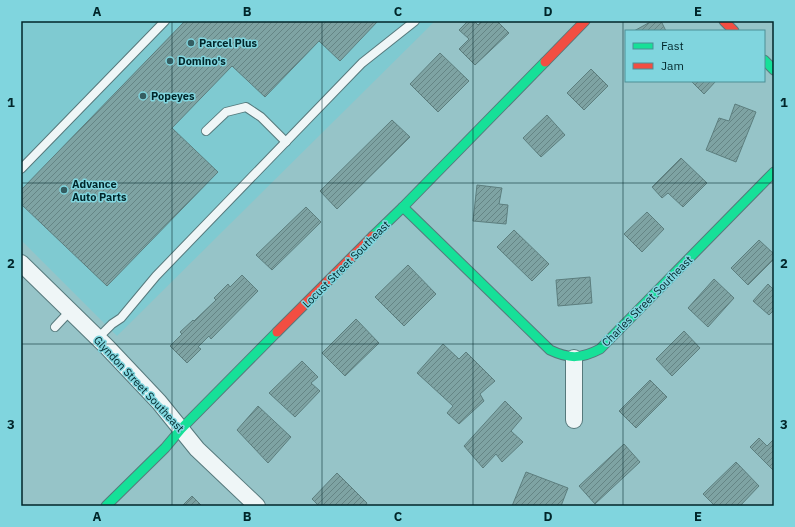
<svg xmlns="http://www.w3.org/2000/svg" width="795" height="527" font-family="'IBM Plex Sans',sans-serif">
<defs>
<pattern id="building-hatch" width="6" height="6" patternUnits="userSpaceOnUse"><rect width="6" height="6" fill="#7ea3a3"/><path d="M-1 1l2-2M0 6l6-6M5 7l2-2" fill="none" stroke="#658585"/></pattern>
</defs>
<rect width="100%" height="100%" fill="#96c4c8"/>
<polygon fill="#7fcad1" points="21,21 435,21 117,336 21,240"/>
<g fill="url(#building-hatch)" stroke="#5c7e7e">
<polygon points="185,21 378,21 340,61 319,41 265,97 232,66 172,128 218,172 107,286 21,204 21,190"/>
<polygon points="468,21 474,21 478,25 482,21 497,21 509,33 475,65 459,49 469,39 459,30"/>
<polygon points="652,21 661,21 666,31 634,31"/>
<polygon points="440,53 469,81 438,112 410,84"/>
<polygon points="591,69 608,86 584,110 567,93"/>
<polygon points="691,81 716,81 704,94"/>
<polygon points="735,104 756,112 736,162 706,150 719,118 729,121"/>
<polygon points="547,115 565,135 541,157 523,138"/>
<polygon points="392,120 410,137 337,209 320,191"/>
<polygon points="681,158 707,183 683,207 668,193 662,198 652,187"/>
<polygon points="477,185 502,188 499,204 508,205 506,224 473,221"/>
<polygon points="306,207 321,222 272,270 256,255"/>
<polygon points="647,212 664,229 642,252 624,234"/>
<polygon points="514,230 549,264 532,281 497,247"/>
<polygon points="759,240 774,254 774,259 748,285 731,268"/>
<polygon points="408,265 436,294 404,326 375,297"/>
<polygon points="242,275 258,291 211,339 209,336 198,347 201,349 187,363 170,346 182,334 180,332 193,320 194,321 216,300 214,298 228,284 230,287"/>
<polygon points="590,277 592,303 558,306 556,280"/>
<polygon points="714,279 734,298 708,327 688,308"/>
<polygon points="768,284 774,290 774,310 769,315 753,301"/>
<polygon points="356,319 379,343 345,376 322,353"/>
<polygon points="684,331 700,348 672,376 656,359"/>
<polygon points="443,344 459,359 466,352 495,381 480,394 484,401 459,424 447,413 453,406 417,373"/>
<polygon points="302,361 318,377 311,383 320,391 295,417 269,393"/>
<polygon points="650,380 667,397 636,428 619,411"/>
<polygon points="505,401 522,418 511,431 523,442 502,462 496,454 483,468 464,446"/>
<polygon points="258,406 291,437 268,463 237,430"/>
<polygon points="759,438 767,446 774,439 774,471 750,447"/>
<polygon points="624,444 640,462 595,504 579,486"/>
<polygon points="736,462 759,486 740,506 715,506 703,494"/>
<polygon points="526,472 568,488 561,506 512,506"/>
<polygon points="337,473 367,503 365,506 319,506 312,499"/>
<polygon points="192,496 202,506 182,506"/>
</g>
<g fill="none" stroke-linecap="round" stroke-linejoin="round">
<g stroke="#56797c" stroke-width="10">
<g id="lane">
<polyline points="206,131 226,112 246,107 261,117 286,142"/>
<polyline points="21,169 165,21"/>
<polyline points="55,327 70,311"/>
<polyline points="98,338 112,324 121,318 156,276 362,63 415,21"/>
</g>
</g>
<g stroke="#56797c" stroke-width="18">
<g id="street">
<polyline points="21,263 107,347 159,402 197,449 257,506"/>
<polyline points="574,358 574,420"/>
</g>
</g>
<g stroke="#56797c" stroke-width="11">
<g id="fast">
<polyline points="764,60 774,70"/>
<path d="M403,207L550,350C569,359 581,359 600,349L774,172"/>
<polyline points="373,236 403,207 545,62"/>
<polyline points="106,506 165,448 181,429 277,332"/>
</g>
</g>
<g stroke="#56797c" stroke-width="11">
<g id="jam">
<polyline points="724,21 734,31"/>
<polyline points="545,62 585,21"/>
<polyline points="277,332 373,236"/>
</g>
</g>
<use href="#lane" stroke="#eff6f7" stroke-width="8"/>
<use href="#street" stroke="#eff6f7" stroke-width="16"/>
<use href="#fast" stroke="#16e098" stroke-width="9"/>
<use href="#jam" stroke="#f24e42" stroke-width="9"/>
</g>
<path fill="none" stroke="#00262a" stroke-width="1" stroke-opacity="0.55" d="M172,21V506M322,21V506M473,21V506M623,21V506M21,183H774M21,344H774"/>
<g fill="#345d61" stroke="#80d5de" stroke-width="1.5">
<circle cx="191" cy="43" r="4"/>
<circle cx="170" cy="61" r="4"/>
<circle cx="143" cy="96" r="4"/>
<circle cx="64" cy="190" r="4"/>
</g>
<g text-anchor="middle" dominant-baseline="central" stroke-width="3" stroke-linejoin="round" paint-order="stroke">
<g font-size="11" font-weight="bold" fill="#00262a" stroke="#80d5de" text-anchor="start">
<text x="199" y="43">Parcel Plus</text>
<text x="178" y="61">Domino's</text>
<text x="151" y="96">Popeyes</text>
<text x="72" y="184">Advance<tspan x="72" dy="13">Auto Parts</tspan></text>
</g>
<g font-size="11" fill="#00262a" stroke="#80d5de">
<text transform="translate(346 264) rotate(-45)">Locust Street Southeast</text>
<text transform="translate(647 301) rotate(-45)">Charles Street Southeast</text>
<text transform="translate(139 384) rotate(47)">Glyndon Street Southeast</text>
</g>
</g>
<rect width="795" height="527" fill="none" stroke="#80d5de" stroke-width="44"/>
<rect x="625" y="30" width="140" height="52" fill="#80d5de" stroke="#4d8f96"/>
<rect x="633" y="43" width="20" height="6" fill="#16e098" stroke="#4d8f96"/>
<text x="661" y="50" font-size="12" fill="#00262a">Fast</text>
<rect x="633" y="63" width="20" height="6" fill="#f24e42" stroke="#4d8f96"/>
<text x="661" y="70" font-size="12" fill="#00262a">Jam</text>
<rect x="22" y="22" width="751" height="483" fill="none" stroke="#00262a" stroke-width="1.5"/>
<g font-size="13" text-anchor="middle" font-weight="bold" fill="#00262a">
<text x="97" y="16">A</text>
<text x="247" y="16">B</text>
<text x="398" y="16">C</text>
<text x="548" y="16">D</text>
<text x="698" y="16">E</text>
<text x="11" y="107">1</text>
<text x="784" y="107">1</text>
<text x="11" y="268">2</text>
<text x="784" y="268">2</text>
<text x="11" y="429">3</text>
<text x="784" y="429">3</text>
<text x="97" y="521">A</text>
<text x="247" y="521">B</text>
<text x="398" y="521">C</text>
<text x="548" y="521">D</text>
<text x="698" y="521">E</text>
</g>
</svg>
